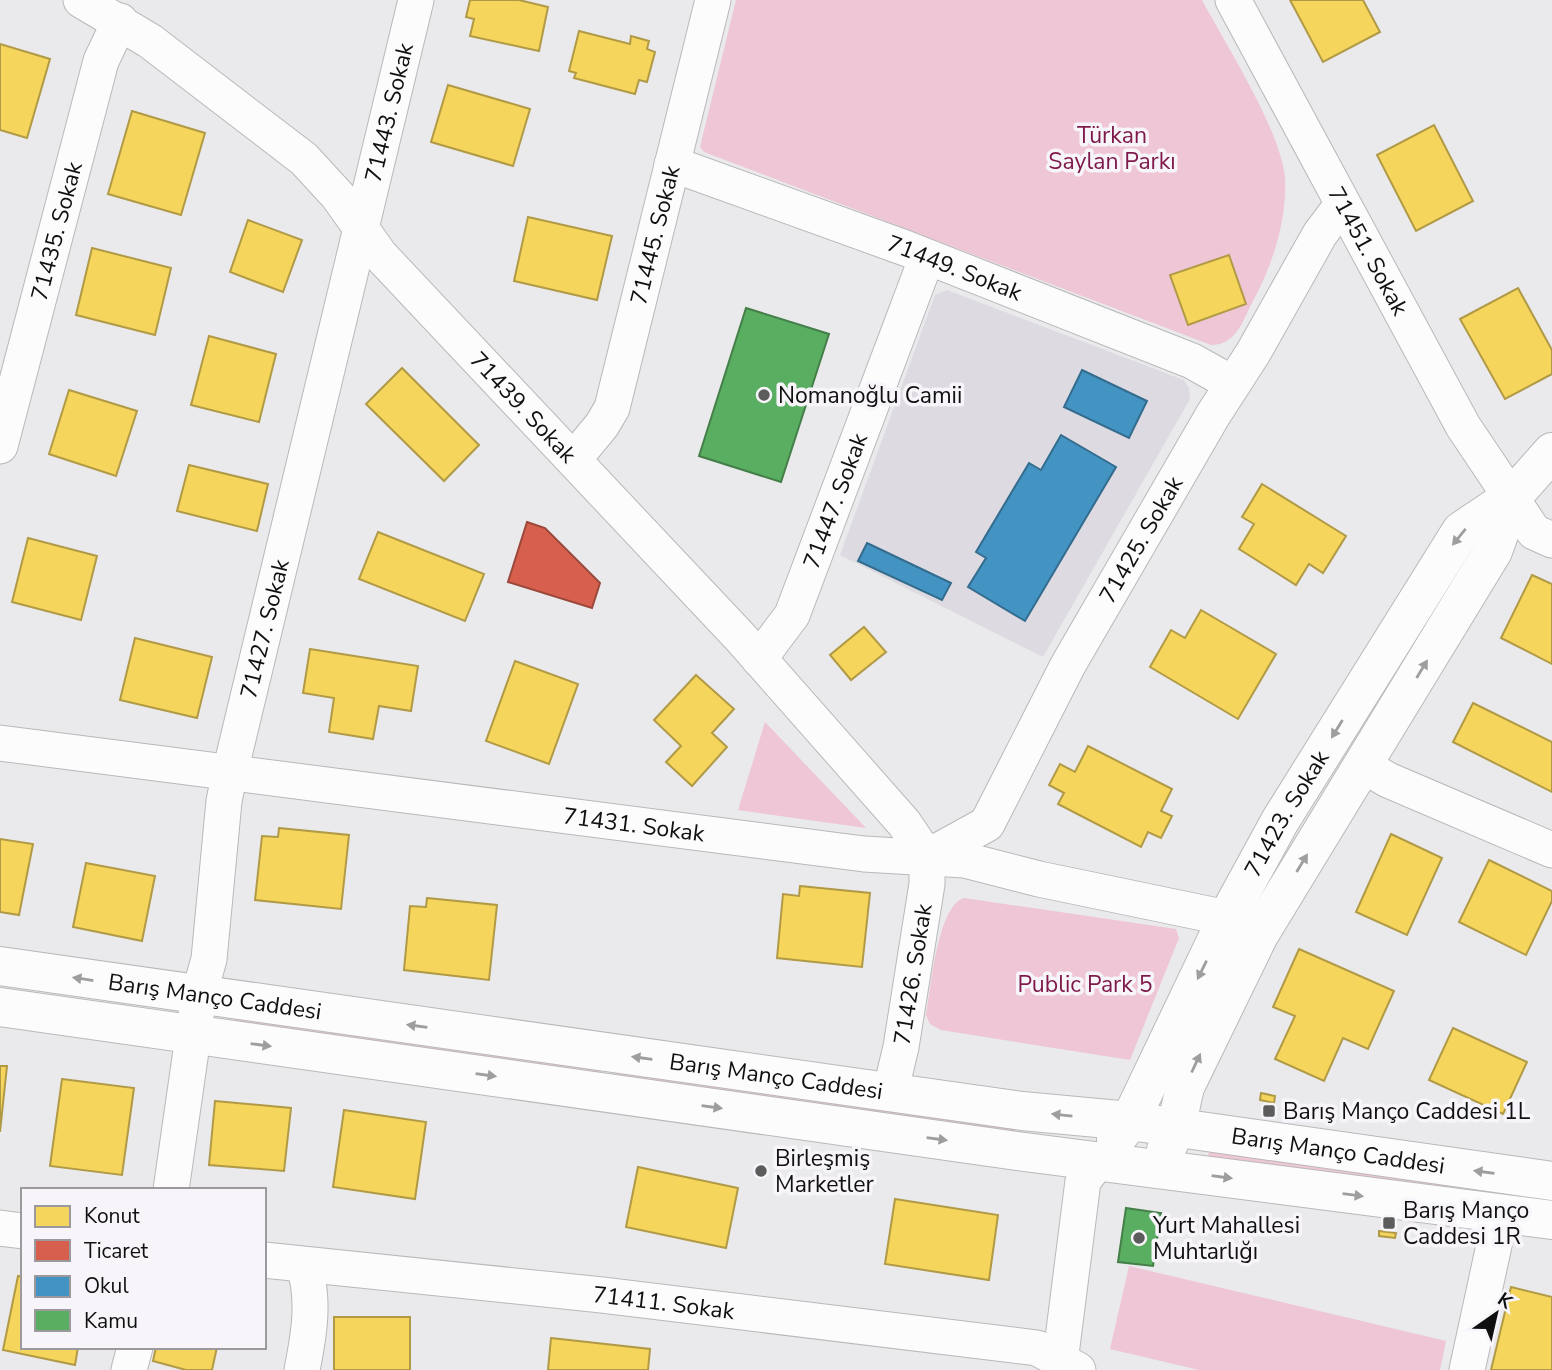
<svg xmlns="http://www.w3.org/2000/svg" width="1552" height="1370" font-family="'Nunito Sans',sans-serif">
<rect width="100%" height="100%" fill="#eae9eb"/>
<polygon fill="#dddbe1" points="947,290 1184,380 1189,388 1190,399 1043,657 840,555 935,295"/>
<g fill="#eec6d5">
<path d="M736,0H1202C1226,45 1282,132 1285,179C1287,222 1272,266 1252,303C1242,322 1236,345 1211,345L704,152L700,147Z"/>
<polygon points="765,722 866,828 738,810"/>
<path d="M964,898L1176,929L1179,938L1130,1060L941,1030L930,1024L926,1015C931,990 937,906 964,898Z"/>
<polygon points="236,1017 602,1067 601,1076 235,1025"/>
<polygon points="614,1070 1016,1123 1015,1132 613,1078"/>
<polygon points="1209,1151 1552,1197 1552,1204 1208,1159"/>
<polygon points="1129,1266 1446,1341 1440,1370 1199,1370 1110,1349"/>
</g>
<g fill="#f6d55c" stroke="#b19a46" stroke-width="2">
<polygon points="470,0 519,0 548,7 539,51 470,36 474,19 466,17"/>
<polygon points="1290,0 1363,0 1380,32 1323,62"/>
<polygon points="579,31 630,44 631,36 649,41 647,49 655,52 647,82 639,80 635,94 574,78 576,73 569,71"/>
<polygon points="0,44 50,59 27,138 0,130"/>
<polygon points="448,85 530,109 513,166 431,142"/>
<polygon points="132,111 205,133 181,215 108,194"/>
<polygon points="1434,125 1473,201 1416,231 1377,155"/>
<polygon points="528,217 612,236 597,300 514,281"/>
<polygon points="248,220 302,240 283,292 230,272"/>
<polygon points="92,248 171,268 155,335 76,315"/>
<polygon points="1229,255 1246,304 1188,325 1170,275"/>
<polygon points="1518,288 1552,350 1552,374 1505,399 1460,319"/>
<polygon points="209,336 276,354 259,422 191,405"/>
<polygon points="402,368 479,445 444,481 366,404"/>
<polygon points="69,390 137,411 116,476 49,454"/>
<polygon points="189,465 268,484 257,531 177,511"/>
<polygon points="1262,484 1346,536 1323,573 1309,564 1296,585 1239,549 1254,524 1242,517"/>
<polygon points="378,532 484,574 465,621 359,579"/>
<polygon points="28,538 97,556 81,620 12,602"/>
<polygon points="1532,575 1552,584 1552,664 1501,638"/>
<polygon points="1201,610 1276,654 1238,719 1150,667 1171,630 1185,638"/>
<polygon points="864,627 886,652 851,680 830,655"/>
<polygon points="135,638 212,657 197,718 120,700"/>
<polygon points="310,649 418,666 411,711 379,706 373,739 329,732 334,698 303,693"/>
<polygon points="515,661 578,684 549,764 486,741"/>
<polygon points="696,675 734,709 712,733 727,747 692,786 666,762 681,746 654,720"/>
<polygon points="1473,703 1552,742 1552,792 1453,742"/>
<polygon points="1088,746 1172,789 1161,811 1172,816 1161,838 1148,832 1141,847 1058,804 1064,793 1049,785 1060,764 1075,772"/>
<polygon points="279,828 349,835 341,909 255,900 262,836 278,837"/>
<polygon points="1391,834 1442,858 1407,935 1356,912"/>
<polygon points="0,839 33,844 19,915 0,912"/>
<polygon points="1489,860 1552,891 1552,901 1526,955 1459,922"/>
<polygon points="86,863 155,876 142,941 73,927"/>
<polygon points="800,886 870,893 862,967 777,958 783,894 799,896"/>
<polygon points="427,898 497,905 489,980 404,970 410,906 426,907"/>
<polygon points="1299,949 1394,991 1368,1049 1343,1038 1324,1081 1275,1059 1295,1016 1273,1007"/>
<polygon points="1453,1028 1527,1062 1503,1114 1429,1080"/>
<polygon points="0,1066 7,1066 0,1132"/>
<polygon points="62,1079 134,1088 122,1175 50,1166"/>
<polygon points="1261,1093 1275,1096 1274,1103 1260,1100"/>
<polygon points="215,1101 291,1108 284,1171 209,1165"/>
<polygon points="344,1110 426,1122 415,1199 333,1187"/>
<polygon points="638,1167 738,1188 726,1248 626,1227"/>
<polygon points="895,1199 998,1215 989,1280 885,1264"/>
<polygon points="1379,1231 1396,1233 1395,1238 1379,1236"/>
<polygon points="18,1276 23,1277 23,1347 78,1347 75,1365 3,1350"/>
<polygon points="1511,1287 1552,1297 1552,1370 1491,1370"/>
<rect x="334" y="1317" width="76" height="53"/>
<polygon points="551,1338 650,1349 648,1370 548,1370"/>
<polygon points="156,1347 217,1347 212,1370 186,1370 153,1361"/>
</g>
<polygon fill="#d6604d" stroke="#9b483b" stroke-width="2" points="527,522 545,528 600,583 592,608 508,582"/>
<g fill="#4393c3" stroke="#346c8e" stroke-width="2">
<polygon points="1082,370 1147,401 1129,438 1064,407"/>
<polygon points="1061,435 1116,467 1025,621 968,587 986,558 976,552 1029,463 1041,470"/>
<polygon points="867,543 951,583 942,600 858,561"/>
</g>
<g fill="#5aae61" stroke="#447f49" stroke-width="2">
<polygon points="746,308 829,334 781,482 699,456"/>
<polygon points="1126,1208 1161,1213 1153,1266 1118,1262"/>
</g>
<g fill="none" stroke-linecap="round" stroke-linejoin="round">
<g stroke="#b9b8ba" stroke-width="37">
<g id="street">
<path id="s1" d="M81,0L150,41L304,159L338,196L380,255L740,637L904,823L927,857"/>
<path id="s2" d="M1233,0L1463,426L1534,532L1552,540"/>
<path id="s3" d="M672,164L905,248L1192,361L1233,384"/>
<path id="s4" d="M0,446L101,61L120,21"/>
<path id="s5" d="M574,459L602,425L612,408L713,0"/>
<path id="s6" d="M759,659L792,615L927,257"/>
<path id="s7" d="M0,743L864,854L965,860L1039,879L1227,918L1250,930"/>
<polyline points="1364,766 1388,780 1552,850"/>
<path id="s8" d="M927,857L987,824L1068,665L1213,415L1253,353L1320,234L1342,205"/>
<path id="s9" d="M890,1093L901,1047L927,884V857"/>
<path id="s10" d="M171,1190L199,995L209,959L224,801L230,772L416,0"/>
<polyline points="0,1228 23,1231"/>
<path id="s11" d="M264,1260L602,1295L1037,1348L1078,1370"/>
<polyline points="129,1370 135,1347"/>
<path d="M302,1370C309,1335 315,1300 304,1266"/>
<polyline points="1059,1370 1083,1181 1099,1160"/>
<polyline points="1467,1370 1501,1213"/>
</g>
</g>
<g stroke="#b9b8ba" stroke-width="40">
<g id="secondary">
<path id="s12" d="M0,966L1022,1111L1130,1121L1552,1181"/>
<polyline points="0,1007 1017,1151 1552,1220"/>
<path id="s13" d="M1116,1139L1130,1121L1227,918L1280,821L1461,531L1513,496L1552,452"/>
<polyline points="1166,1150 1176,1128 1185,1087 1259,935 1493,551 1513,496"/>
</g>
</g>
<use href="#street" stroke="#fcfcfc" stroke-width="35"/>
<use href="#secondary" stroke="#fcfcfc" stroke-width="38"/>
</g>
<defs><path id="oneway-solid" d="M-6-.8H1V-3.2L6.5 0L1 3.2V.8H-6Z" transform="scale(1.75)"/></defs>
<g fill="#9e9e9e">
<use href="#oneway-solid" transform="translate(1459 537) rotate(129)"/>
<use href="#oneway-solid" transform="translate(1422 669) rotate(-59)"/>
<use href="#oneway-solid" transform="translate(1337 729) rotate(122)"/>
<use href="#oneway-solid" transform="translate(1302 863) rotate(-59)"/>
<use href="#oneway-solid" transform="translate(1202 970) rotate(116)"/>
<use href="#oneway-solid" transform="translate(83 979) rotate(-171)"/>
<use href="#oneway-solid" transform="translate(417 1026) rotate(-172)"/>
<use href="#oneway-solid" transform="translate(261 1045) rotate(8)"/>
<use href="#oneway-solid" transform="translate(642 1058) rotate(-172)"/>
<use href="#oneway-solid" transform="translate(1196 1063) rotate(-65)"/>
<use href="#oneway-solid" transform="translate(486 1075) rotate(8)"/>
<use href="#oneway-solid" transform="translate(712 1107) rotate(8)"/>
<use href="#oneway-solid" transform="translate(1062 1115) rotate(-174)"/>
<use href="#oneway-solid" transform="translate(937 1139) rotate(8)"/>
<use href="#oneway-solid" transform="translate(1484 1172) rotate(-172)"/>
<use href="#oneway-solid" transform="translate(1222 1177) rotate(8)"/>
<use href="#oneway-solid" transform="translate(1353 1195) rotate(7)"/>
</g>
<g fill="#5d5c5d" stroke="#f7f5fa" stroke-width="2.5">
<circle cx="764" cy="395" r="7"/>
<rect x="1262" y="1104" width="14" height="14" rx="3.5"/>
<circle cx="761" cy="1171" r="7"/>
<rect x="1382" y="1216" width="14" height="14" rx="3.5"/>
<circle cx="1139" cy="1238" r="7"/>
</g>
<g text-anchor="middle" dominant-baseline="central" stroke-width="7" stroke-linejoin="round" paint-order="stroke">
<g font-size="23" fill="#111011" stroke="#f7f5fa">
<text stroke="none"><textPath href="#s10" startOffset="1101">71443. Sokak</textPath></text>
<text stroke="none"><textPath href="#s4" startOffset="222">71435. Sokak</textPath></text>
<text stroke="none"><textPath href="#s5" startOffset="242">71445. Sokak</textPath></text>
<text stroke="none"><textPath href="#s2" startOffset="285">71451. Sokak</textPath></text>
<text stroke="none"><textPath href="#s3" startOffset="301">71449. Sokak</textPath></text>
<text stroke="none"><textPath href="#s1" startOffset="606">71439. Sokak</textPath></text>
<text stroke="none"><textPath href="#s6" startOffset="177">71447. Sokak</textPath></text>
<text stroke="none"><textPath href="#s8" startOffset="392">71425. Sokak</textPath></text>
<text stroke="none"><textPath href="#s10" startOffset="570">71427. Sokak</textPath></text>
<text stroke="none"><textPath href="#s13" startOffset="368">71423. Sokak</textPath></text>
<text stroke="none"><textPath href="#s7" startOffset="639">71431. Sokak</textPath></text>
<text stroke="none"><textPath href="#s9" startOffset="121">71426. Sokak</textPath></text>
<text stroke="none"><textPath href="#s12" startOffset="217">Barış Manço Caddesi</textPath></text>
<text stroke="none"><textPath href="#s12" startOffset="784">Barış Manço Caddesi</textPath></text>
<text stroke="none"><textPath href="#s12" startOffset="1351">Barış Manço Caddesi</textPath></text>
<text stroke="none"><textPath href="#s11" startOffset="402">71411. Sokak</textPath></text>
</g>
<g font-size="23" fill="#7e194a" stroke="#f7f5fa">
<text x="1112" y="135">Türkan<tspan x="1112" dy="26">Saylan Parkı</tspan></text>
<text x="1085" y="984">Public Park 5</text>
</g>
<g font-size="23" fill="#111011" stroke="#f7f5fa" text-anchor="start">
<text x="778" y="395">Nomanoğlu Camii</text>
<text x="1283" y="1111">Barış Manço Caddesi 1L</text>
<text x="775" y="1158">Birleşmiş<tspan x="775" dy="26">Marketler</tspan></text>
<text x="1403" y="1210">Barış Manço<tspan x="1403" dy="26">Caddesi 1R</tspan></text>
<text x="1153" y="1225">Yurt Mahallesi<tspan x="1153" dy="26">Muhtarlığı</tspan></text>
</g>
</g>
<rect x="21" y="1188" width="245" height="161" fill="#f7f5fa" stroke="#9b999d" stroke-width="2"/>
<rect x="35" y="1206" width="35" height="21" fill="#f6d55c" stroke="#9b999d" stroke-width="2"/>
<text x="84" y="1223" font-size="21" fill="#111011">Konut</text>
<rect x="35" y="1240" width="35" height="21" fill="#d6604d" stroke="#9b999d" stroke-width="2"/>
<text x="84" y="1258" font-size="21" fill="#111011">Ticaret</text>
<rect x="35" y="1276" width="35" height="21" fill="#4393c3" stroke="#9b999d" stroke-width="2"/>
<text x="84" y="1293" font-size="21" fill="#111011">Okul</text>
<rect x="35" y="1310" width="35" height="21" fill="#5aae61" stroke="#9b999d" stroke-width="2"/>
<text x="84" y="1328" font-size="21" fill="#111011">Kamu</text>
<g transform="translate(1496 1314) rotate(34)" stroke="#f7f5fa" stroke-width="5" paint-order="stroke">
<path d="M0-5L12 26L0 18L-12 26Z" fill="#111011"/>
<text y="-10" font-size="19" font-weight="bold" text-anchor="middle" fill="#111011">K</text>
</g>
</svg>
